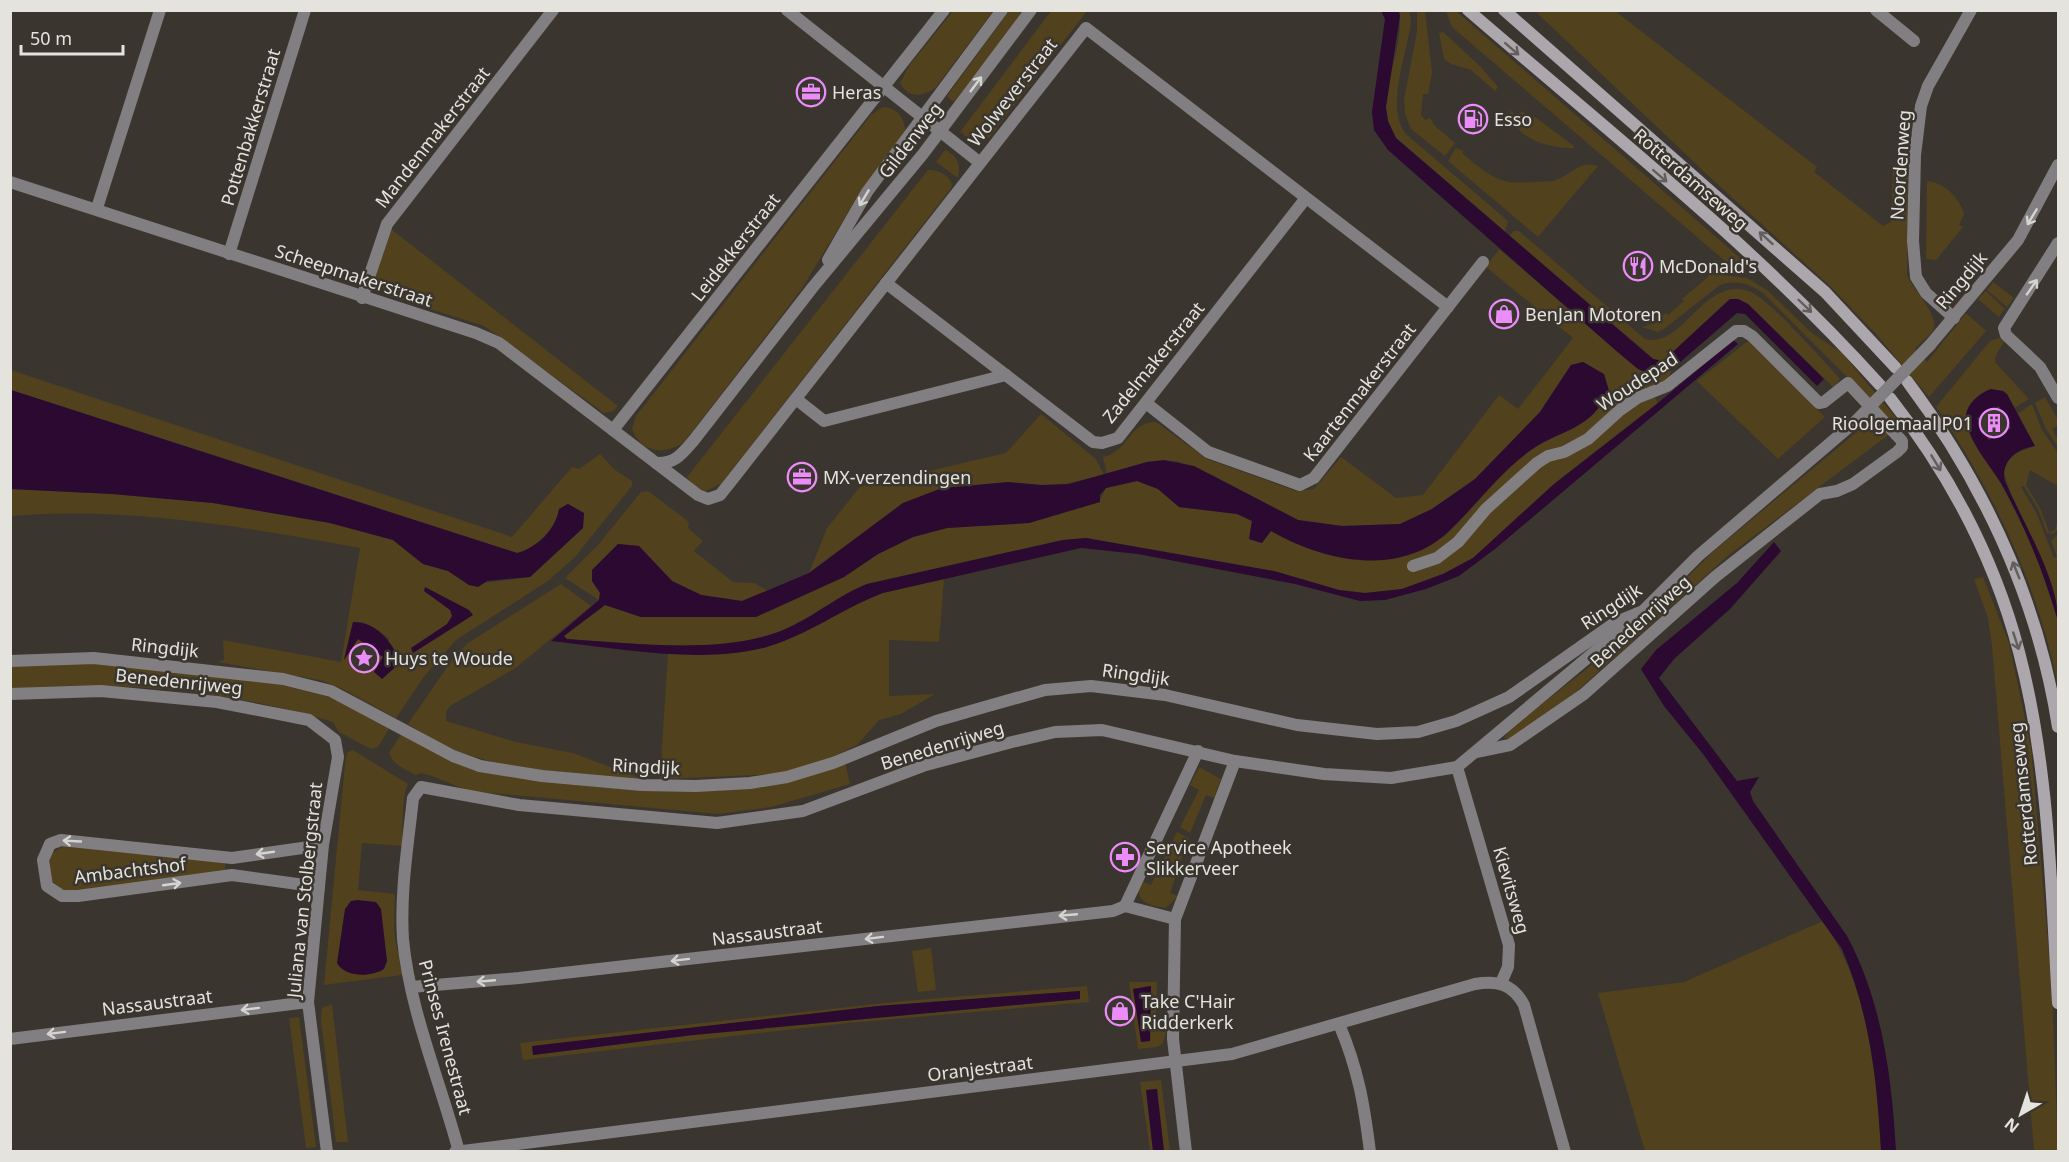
<svg xmlns="http://www.w3.org/2000/svg" width="2069" height="1162" font-family="'Noto Sans',sans-serif">
<rect width="100%" height="100%" fill="#3a362f"/>
<g fill="#51411d" fill-rule="evenodd">
<path d="M953,11H993L936,87C924,97 908,99 900,83L909,66Z"/>
<polygon points="1009,11 1026,11 954,102 947,96"/>
<polygon points="1087,11 989,138 975,143 960,132 1051,11"/>
<path d="M1399,11H1409L1411,20C1408,52 1384,109 1407,135L1508,221L1505,232L1396,138C1369,101 1407,52 1399,11Z"/>
<polygon points="1417,11 1425,11 1432,73 1428,94 1423,94 1421,115 1425,120 1430,118 1435,126 1455,143 1445,156 1411,129 1405,114 1404,100 1417,31"/>
<polygon points="1446,11 1456,11 1747,264 1725,261 1452,27"/>
<path d="M1535,11H1615L1817,167L1814,172L1883,226L1891,222L1893,169H1905V162H1908L1907,275C1913,291 1943,318 1932,332C1928,337 1920,343 1915,349L1927,362L1966,313L1986,331L1929,397L1876,334L1831,287L1715,182Z"/>
<polygon points="1443,32 1481,67 1498,87 1495,91 1471,70 1451,64 1444,59 1439,33"/>
<path d="M883,107C898,108 906,119 905,133L861,191L801,290L685,441C666,456 641,453 632,429L636,416L871,115Z"/>
<path d="M1510,110L1517,116L1522,111L1531,119L1535,117L1574,146V148C1549,148 1514,140 1510,110Z"/>
<path d="M1456,148L1464,151L1462,153C1501,186 1502,184 1552,181C1570,177 1579,159 1598,166L1538,237L1448,161Z"/>
<path d="M945,150C958,156 961,165 958,178L936,162Z"/>
<path d="M928,170C938,169 952,176 952,187L721,484L705,491L693,485L687,477Z"/>
<path d="M1927,181C1945,183 1959,197 1964,214L1959,225L1963,227L1936,260L1926,259Z"/>
<polygon points="391,229 618,406 613,411 604,413 484,326 386,295 374,282 373,267"/>
<path d="M1514,231H1519L1645,339C1684,349 1704,273 1751,292C1770,300 1824,361 1840,379L1834,388L1748,304L1738,299H1730L1663,361L1654,359L1509,236Z"/>
<path d="M1499,249L1638,369L1654,376L1671,370L1669,380L1631,398L1587,435L1573,444L1545,455L1521,473L1554,456L1586,444L1618,414L1640,399L1653,395L1658,403L1554,484L1473,558L1443,574L1402,589L1365,593L1339,590L1274,571L1086,538L1063,540L867,584C832,598 804,625 769,635C711,653 628,643 567,639L563,636L605,605L641,617H756L844,577L878,554L913,537L947,528L1029,523L1099,502L1106,488L1137,481L1158,489L1179,507L1237,514L1252,521L1249,539L1261,543L1271,531C1325,562 1400,578 1450,531C1477,505 1500,472 1531,450C1561,429 1590,431 1609,391L1603,374L1583,362L1571,365L1540,412L1475,479L1432,509L1400,524L1342,526L1298,520L1214,476L1177,461L1147,462L1107,474L1103,457C1127,453 1130,421 1156,422L1207,459L1296,491L1314,489L1341,457L1396,498L1423,495L1499,395L1518,409L1573,338L1486,267Z"/>
<path d="M1708,273L1747,278L1767,290L1813,334L1842,353L1902,425L1898,428L1762,292C1747,283 1737,280 1720,285L1664,329L1657,332L1642,327L1658,322L1657,320L1666,313L1668,315L1684,301L1682,299L1708,277Z"/>
<polygon points="1993,282 2014,298 2007,307 1987,290"/>
<polygon points="1986,291 2005,309 1999,317 1978,299"/>
<path d="M1999,338L2004,342L1996,355L1995,362L2029,399L2014,408L2005,392L1991,389L1976,398V443L1996,474L2024,528L2039,563L2058,621V686C2038,585 1994,492 1936,407L1990,341Z"/>
<polygon points="1748,341 1825,417 1778,459 1697,381"/>
<path d="M11,370L512,537L572,467L579,469L600,454L615,470L632,481V486L575,557L548,581L456,640L423,678L396,718L343,689L320,680L217,662L224,660L223,640L341,662L360,548C244,527 128,506 11,516V489L112,494L213,503L330,523L393,540L423,564L448,571L469,585L530,577L583,528L584,513L567,504L559,510C556,529 537,548 517,553L11,390ZM353,622H363L389,638L382,679L383,657L358,639L344,659Z"/>
<polygon points="2045,397 2058,420 2058,425 2052,429 2058,440 2058,447 2046,429 2035,403"/>
<polygon points="2032,404 2042,430 2058,453 2058,486 2030,470 2026,485 2041,510 2049,532 2055,530 2058,521 2058,529 2053,534 2047,533 2038,509 2024,486 2021,487 2036,512 2054,558 2057,557 2051,541 2058,534 2058,612 2042,563 2011,494 2003,471 2004,464 2013,454 2035,446 2017,414"/>
<polygon points="1873,413 1891,433 1730,554 1577,691 1510,739 1504,738 1512,727 1583,672 1639,624 1715,550 1858,431"/>
<polygon points="1041,414 1096,459 1104,475 1055,486 1008,482 903,503 809,573 827,528 860,487 1006,453"/>
<polygon points="648,491 689,522 688,528 703,541 694,551 733,582 754,583 768,591 742,601 702,595 672,581 639,546 618,544 592,570 592,581 600,593 599,600 565,578 598,545 641,492"/>
<polygon points="1983,577 2009,643 2031,747 2052,989 2058,1151 2034,1151 1992,645 1988,618 1974,579"/>
<path d="M944,579L939,642L889,640V696L935,694L901,714L879,720L857,745L820,763L783,774L660,779L668,653C700,653 733,655 765,647C796,640 822,620 851,605C880,591 912,586 944,579Z"/>
<path d="M561,584L591,606L514,669L450,706L446,712V721L516,742L573,753L645,780C586,775 522,773 466,754C445,747 426,735 408,724L454,657L468,643Z"/>
<path d="M99,663L278,684L330,697L390,727L378,747L371,749L339,732L333,722C230,690 118,680 11,689L10,665Z"/>
<path d="M402,733L458,760L691,790L845,762L850,784L771,807L718,814L469,791L432,776L421,773L416,775C405,769 393,765 389,753Z"/>
<path d="M353,750L408,784C402,793 403,831 402,846L362,843L358,890L395,894L394,932L402,975L324,985L345,764L347,753Z"/>
<polygon points="1199,767 1221,779 1214,798 1206,795 1190,833 1180,827 1199,790 1190,785"/>
<path d="M1177,832L1189,838L1170,893L1178,896L1166,908C1150,906 1132,901 1141,881L1151,885Z"/>
<polygon points="65,845 225,862 225,871 75,892 63,890 50,879 49,862 52,853"/>
<path d="M1823,921C1870,990 1877,1070 1881,1151H1645L1598,993L1684,982Z"/>
<polygon points="931,948 936,990 918,992 912,951"/>
<path d="M1129,982H1157L1156,1031L1166,1032L1163,1043L1157,1047L1138,1049ZM1150,986L1151,987L1150,1041L1133,989Z"/>
<path d="M1087,986L1089,1002L848,1023L523,1060L520,1043L904,1001ZM1080,991V999L693,1035L534,1055L532,1047L878,1006Z"/>
<polygon points="332,1004 348,1142 336,1142 321,1020 322,1008"/>
<polygon points="299,1017 316,1147 306,1148 289,1018"/>
<polygon points="1161,1080 1170,1151 1164,1151 1156,1089 1146,1090 1153,1151 1150,1151 1140,1082"/>
</g>
<g fill="#2b0930" fill-rule="evenodd">
<polygon points="1381,11 1399,11 1400,16 1386,107 1388,121 1396,138 1653,359 1663,361 1730,299 1738,299 1748,304 1824,379 1817,386 1745,314 1737,313 1671,370 1654,376 1638,369 1614,349 1388,150 1374,130 1372,112 1385,19"/>
<path d="M1733,340L1738,344L1495,549L1459,576L1426,589L1385,600L1360,601L1295,584L1138,554L1081,548L883,593C843,608 808,635 767,647C702,665 617,648 551,641L599,600L600,593L592,581V570L618,544L639,546L672,581L701,595L742,601L809,573L903,503L942,488L1008,482L1041,485L1069,484L1147,462L1164,460L1194,466L1298,520L1342,526L1400,524L1432,509L1475,479L1540,412L1571,365L1583,362L1604,374L1609,391C1590,431 1561,429 1531,450C1500,472 1477,504 1450,530C1401,578 1325,562 1271,531L1262,543L1249,539L1252,521L1237,514L1179,507L1158,489L1137,481L1106,488L1100,495V502L1029,523L947,528L913,537L878,554L844,577L756,617H641L605,605L564,636L567,639C628,643 711,653 769,635C805,625 832,598 867,584L1063,540L1086,538L1274,571L1339,590L1365,593L1402,589L1443,574L1473,558L1554,484L1658,403Z"/>
<path d="M1991,389L2003,391L2007,394L2035,446C2018,448 2000,461 2005,481C2022,521 2059,580 2058,621C2045,576 2028,534 2006,492C1995,470 1969,445 1966,419C1965,405 1979,393 1991,389ZM1999,406L2011,428L1989,440L1977,418Z"/>
<path d="M11,390L517,553C537,548 556,529 559,509L568,504L584,513L583,528L530,577L487,581L478,587L469,585L448,571L423,564L393,540L330,523L213,503L112,494L11,489Z"/>
<path d="M1774,542L1781,551L1730,609L1674,659L1659,678L1737,781L1759,777L1750,792L1753,801L1847,936C1882,1001 1892,1078 1896,1151H1881C1877,1081 1870,1015 1842,949L1703,754L1664,706L1641,669L1656,650L1737,583Z"/>
<polygon points="425,587 469,610 473,615 413,653 411,648 447,624 452,616 450,610 424,591"/>
<path d="M353,622C378,622 391,642 401,662L382,679L374,672L383,657L358,639L344,660Z"/>
<path d="M357,900L376,902L381,909L387,961L384,969C372,977 345,978 337,963L345,909L351,901Z"/>
<polygon points="1151,986 1150,1041 1141,1042 1133,989"/>
<polygon points="1080,991 1080,999 693,1035 533,1055 532,1046 878,1006"/>
<polygon points="1157,1089 1164,1151 1153,1151 1146,1090"/>
</g>
<g fill="none" stroke-linecap="round" stroke-linejoin="round">
<g stroke="#827f82" stroke-width="12">
<polyline points="787,10 979,162"/>
<polyline points="1876,10 1914,41"/>
<polyline points="10,182 476,333 499,343 698,495 708,499 720,495 732,480 1086,28 1448,307"/>
<polyline points="97,208 160,10"/>
<polyline points="2058,243 2004,328 2006,335 2040,367 2058,398"/>
<polyline points="229,254 305,10"/>
<polyline points="828,260 867,192 1002,10"/>
<polyline points="886,283 1093,442 1102,443 1118,438 1306,198"/>
<polyline points="362,298 387,224 553,10"/>
<polyline points="1954,318 1926,293 1916,277 1913,241 1915,155 1921,106 1928,86 1971,10"/>
<polyline points="1930,345 2018,240 2058,165"/>
<polyline points="796,399 824,421 1006,375"/>
<polyline points="1146,403 1208,452 1300,485 1314,478 1483,262"/>
<polyline points="613,430 944,10"/>
<path d="M656,463C675,464 682,454 694,440L813,287L923,154L1031,10"/>
<polyline points="1413,566 1437,558 1458,542 1486,509 1537,463 1548,456 1564,452 1588,439 1620,410 1637,398 1667,386 1736,331 1744,331 1752,336 1819,403 1824,402 1848,383 1902,441 1902,447 1897,452 1853,484 1837,491 1820,494 1715,577 1584,694 1510,745 1476,752"/>
<polyline points="10,661 94,658 283,679 331,691 453,756 480,766 542,776 642,785 696,786 750,783 787,777 833,763 936,721 981,708 1045,690 1091,686 1165,695 1297,725 1377,734 1418,732 1456,721 1509,697 1616,622 1643,611 1698,556 1856,421"/>
<polyline points="10,694 101,691 217,702 309,720 335,740 338,757 323,845 308,1002 327,1152"/>
<polyline points="1457,767 1509,945 1508,967 1501,983"/>
<polyline points="319,887 232,875 78,896 62,896 47,886 43,860 50,844 61,840 232,858 323,845"/>
<polyline points="1175,919 1125,906 1198,751"/>
<polyline points="411,987 519,978 1113,911 1125,906"/>
<path d="M1339,1024C1358,1069 1364,1103 1370,1152"/>
<polyline points="10,1039 308,1002"/>
<path d="M455,1152L1232,1054L1475,984C1497,980 1513,984 1524,1005L1565,1152"/>
<path d="M459,1152C441,1084 409,1008 403,939C400,892 408,845 413,798L421,787L519,805L717,823L803,811L926,765L1012,742L1055,732L1102,730L1235,761L1324,774L1391,778L1457,767L1635,618"/>
<polyline points="1186,1152 1173,1039 1175,919 1235,761"/>
</g>
<g stroke="#aca7ad" stroke-width="12">
<path d="M1468,10C1608,131 1756,247 1880,385"/>
<polyline points="1504,10 1825,292 1896,368"/>
<path d="M1907,381C1984,484 2038,599 2058,727"/>
<path d="M1890,398C1949,473 1995,560 2019,652C2049,766 2051,886 2058,1003"/>
</g>
<polyline stroke="#827f82" stroke-width="12" points="1856,421 1930,345"/>
</g>
<defs><path id="oneway-shaft" d="M-6 0H5M1.5-3L5.5 0L1.5 3" fill="none" stroke-width="1.6" stroke-linecap="round" stroke-linejoin="round" transform="scale(1.5)"/></defs>
<g stroke="#625e5b">
<use href="#oneway-shaft" transform="translate(1512 49) rotate(41)"/>
<use href="#oneway-shaft" transform="translate(1660 176) rotate(41)"/>
<use href="#oneway-shaft" transform="translate(1766 238) rotate(-138)"/>
<use href="#oneway-shaft" transform="translate(1805 306) rotate(44)"/>
<use href="#oneway-shaft" transform="translate(1936 463) rotate(59)"/>
<use href="#oneway-shaft" transform="translate(2016 570) rotate(-112)"/>
<use href="#oneway-shaft" transform="translate(2016 641) rotate(72)"/>
</g>
<g stroke="#d6d4d0">
<use href="#oneway-shaft" transform="translate(976 84) rotate(-53)"/>
<use href="#oneway-shaft" transform="translate(864 198) rotate(121)"/>
<use href="#oneway-shaft" transform="translate(2032 217) rotate(121)"/>
<use href="#oneway-shaft" transform="translate(2032 287) rotate(-55)"/>
<use href="#oneway-shaft" transform="translate(72 841) rotate(-177)"/>
<use href="#oneway-shaft" transform="translate(265 853) rotate(172)"/>
<use href="#oneway-shaft" transform="translate(172 884) rotate(-8)"/>
<use href="#oneway-shaft" transform="translate(1068 915) rotate(175)"/>
<use href="#oneway-shaft" transform="translate(874 938) rotate(173)"/>
<use href="#oneway-shaft" transform="translate(680 960) rotate(173)"/>
<use href="#oneway-shaft" transform="translate(486 981) rotate(175)"/>
<use href="#oneway-shaft" transform="translate(250 1009) rotate(173)"/>
<use href="#oneway-shaft" transform="translate(56 1033) rotate(173)"/>
</g>
<defs>
<g id="office-ring" transform="scale(1.5)"><circle r="9.5" fill="#3a362f" stroke="#ec8cfa" stroke-width="1.5"/><path d="M-6-3h4V-5.5h4V-3h4V5H-6ZM-1-4.5V-3h2v-1.5ZM-6 0V1H6V0Z" fill="#ec8cfa"/></g>
<g id="fuel-ring" transform="scale(1.5)"><circle r="9.5" fill="#3a362f" stroke="#ec8cfa" stroke-width="1.5"/><path d="M-5.5-6h7V0h2V4h1.3V-2.5L3-4.5l.8-.8L6-3V5H2.5V1h-1V6h-7ZM-4.2-4.7v3.2H.2V-4.7Z" fill="#ec8cfa"/></g>
<g id="restaurant-ring" transform="scale(1.5)"><circle r="9.5" fill="#3a362f" stroke="#ec8cfa" stroke-width="1.5"/><path d="M-5-6h1v4h1v-4h1v4h1v-4h1v5L-1.5 .5V6h-2V.5L-5-1ZM5-6V6H3V1.5H1.5Q1.5-4 5-6Z" fill="#ec8cfa"/></g>
<g id="shop-ring" transform="scale(1.5)"><circle r="9.5" fill="#3a362f" stroke="#ec8cfa" stroke-width="1.5"/><path d="M-5-2.5h2.3a2.7 3.5 0 0 1 5.4 0H5L5.5 6h-11ZM-1.5-2.5h3a1.5 2.3 0 0 0-3 0Z" fill="#ec8cfa"/></g>
<g id="building-ring" transform="scale(1.5)"><circle r="9.5" fill="#3a362f" stroke="#ec8cfa" stroke-width="1.5"/><path d="M-4-6H4V6H1V3H-1V6H-4ZM-2.5-4.3h1.7v1.8h-1.7ZM.8-4.3h1.7v1.8H.8ZM-2.5-1h1.7V.8h-1.7ZM.8-1h1.7V.8H.8Z" fill="#ec8cfa"/></g>
<g id="sight-ring" transform="scale(1.5)"><circle r="9.5" fill="#3a362f" stroke="#ec8cfa" stroke-width="1.5"/><path d="M0-6L1.8-2.2L6-1.7L2.9 1.2L3.7 5.4L0 3.3L-3.7 5.4L-2.9 1.2L-6-1.7L-1.8-2.2Z" fill="#ec8cfa"/></g>
<g id="pharmacy-ring" transform="scale(1.5)"><circle r="9.5" fill="#3a362f" stroke="#ec8cfa" stroke-width="1.5"/><path d="M-2-6h4v4h4v4h-4v4h-4v-4h-4v-4h4Z" fill="#ec8cfa"/></g>
</defs>
<g fill-rule="evenodd">
<use href="#office-ring" x="811" y="92"/>
<use href="#fuel-ring" x="1473" y="119"/>
<use href="#restaurant-ring" x="1638" y="266"/>
<use href="#shop-ring" x="1504" y="314"/>
<use href="#building-ring" x="1994" y="423"/>
<use href="#office-ring" x="802" y="477"/>
<use href="#sight-ring" x="364" y="658"/>
<use href="#pharmacy-ring" x="1125" y="857"/>
<use href="#shop-ring" x="1120" y="1011"/>
</g>
<g text-anchor="middle" dominant-baseline="central" stroke-width="5" stroke-linejoin="round" paint-order="stroke">
<g font-size="18" fill="#e5e3de" stroke="#3a362f" text-anchor="start">
<text x="832" y="92">Heras</text>
<text x="1494" y="119">Esso</text>
<text x="1659" y="266">McDonald's</text>
<text x="1525" y="314">BenJan Motoren</text>
<text x="1973" y="423" text-anchor="end">Rioolgemaal P01</text>
<text x="823" y="477">MX-verzendingen</text>
<text x="385" y="658">Huys te Woude</text>
<text x="1146" y="847">Service Apotheek<tspan x="1146" dy="21">Slikkerveer</tspan></text>
<text x="1141" y="1001">Take C'Hair<tspan x="1141" dy="21">Ridderkerk</tspan></text>
</g>
<g font-size="18" fill="#e5e3de" stroke="#3a362f">
<text transform="translate(1012 92) rotate(-52)">Wolweverstraat</text>
<text transform="translate(250 127) rotate(-73)">Pottenbakkerstraat</text>
<text transform="translate(432 137) rotate(-52)">Mandenmakerstraat</text>
<text transform="translate(910 140) rotate(-52)">Gildenweg</text>
<text transform="translate(1900 165) rotate(-86)">Noordenweg</text>
<text transform="translate(1691 179) rotate(41)">Rotterdamseweg</text>
<text transform="translate(735 247) rotate(-52)">Leidekkerstraat</text>
<text transform="translate(354 275) rotate(18)">Scheepmakerstraat</text>
<text transform="translate(1961 280) rotate(-50)">Ringdijk</text>
<text transform="translate(1153 362) rotate(-51)">Zadelmakerstraat</text>
<text transform="translate(1637 381) rotate(-33)">Woudepad</text>
<text transform="translate(1359 392) rotate(-52)">Kaartenmakerstraat</text>
<text transform="translate(1611 606) rotate(-33)">Ringdijk</text>
<text transform="translate(1640 621) rotate(-42)">Benedenrijweg</text>
<text transform="translate(165 647) rotate(6)">Ringdijk</text>
<text transform="translate(1136 674) rotate(8)">Ringdijk</text>
<text transform="translate(179 681) rotate(6)">Benedenrijweg</text>
<text transform="translate(942 745) rotate(-17)">Benedenrijweg</text>
<text transform="translate(646 766) rotate(3)">Ringdijk</text>
<text transform="translate(2023 794) rotate(-96)">Rotterdamseweg</text>
<text transform="translate(130 870) rotate(-7)">Ambachtshof</text>
<text transform="translate(304 890) rotate(-84)">Juliana van Stolbergstraat</text>
<text transform="translate(1512 890) rotate(74)">Kievitsweg</text>
<text transform="translate(767 932) rotate(-7)">Nassaustraat</text>
<text transform="translate(157 1002) rotate(-7)">Nassaustraat</text>
<text transform="translate(446 1037) rotate(75)">Prinses Irenestraat</text>
<text transform="translate(980 1068) rotate(-7)">Oranjestraat</text>
</g>
</g>
<rect width="2069" height="1162" fill="none" stroke="#e5e3de" stroke-width="24"/>
<g transform="translate(2021 1114) rotate(219)" stroke="#3a362f" stroke-width="4.5" paint-order="stroke">
<path d="M0-4.5L10 22L0 15L-10 22Z" fill="#e5e3de"/>
<text y="-9" font-size="16" font-weight="bold" text-anchor="middle" fill="#e5e3de">N</text>
</g>
<path d="M21 45v9h102v-9" fill="none" stroke="#e5e3de" stroke-width="3"/>
<text x="30" y="45" font-size="18" fill="#e5e3de" stroke="#3a362f" stroke-width="4.5" paint-order="stroke">50 m</text>
</svg>
